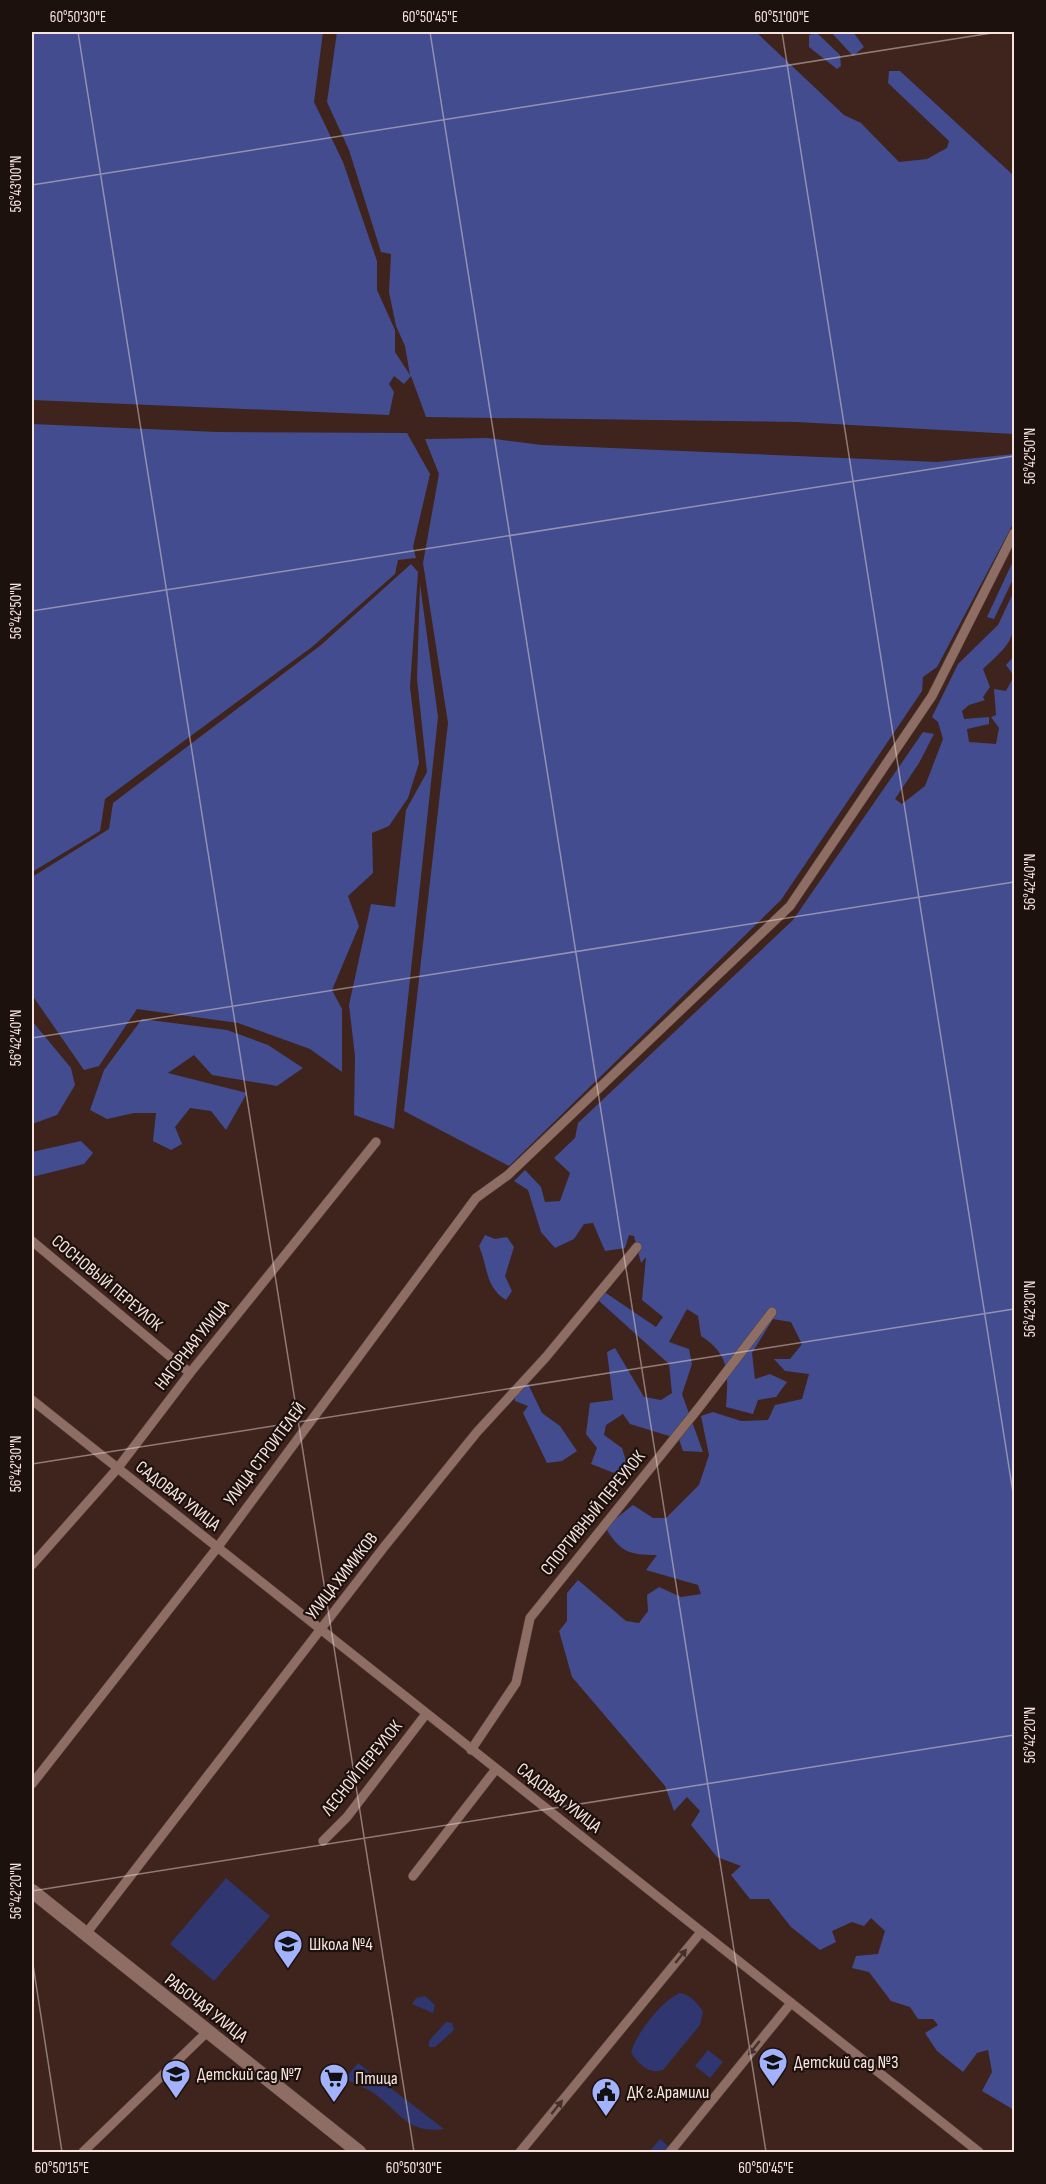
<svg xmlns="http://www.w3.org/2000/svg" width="1046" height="2184" font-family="'Sofia Sans Condensed',sans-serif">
<rect width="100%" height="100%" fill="#3e241d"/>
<g fill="#2f3670">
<polygon points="226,1878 270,1916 214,1981 170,1944"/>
<path d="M680,1993C689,1994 699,2004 703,2012L700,2025L663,2070C649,2075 638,2064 631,2052C637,2033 661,2001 680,1993Z"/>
<polygon points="425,1996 435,2005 433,2013 412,2004 416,1998"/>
<polygon points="446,2022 452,2023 454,2030 435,2047 429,2047 429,2041"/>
<polygon points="708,2050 723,2062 710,2078 695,2066"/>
<path d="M358,2063L444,2129C408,2134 401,2113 375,2094C367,2088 355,2084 345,2079Z"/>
<polygon points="660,2139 672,2149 668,2152 649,2152"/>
</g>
<g fill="#424c8f">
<polygon points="32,32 323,32 314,102 343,162 377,261 377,290 395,330 395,352 410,375 405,346 396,326 389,292 391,254 381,252 349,150 327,102 337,32 756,32 844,115 861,123 899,162 927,159 947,148 949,141 888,83 889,71 900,71 1014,176 1014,434 797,422 426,417 411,376 404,384 394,376 389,384 394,392 389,415 32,400"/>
<polygon points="831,32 853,32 864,47 853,56"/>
<polygon points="817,33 840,55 841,66 837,69 809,47 809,35"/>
<polygon points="32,424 217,432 407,433 430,474 413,547 416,558 398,560 395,574 312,647 105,799 100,831 32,872"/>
<polygon points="487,438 542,445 937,462 1014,454 1014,522 937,667 923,677 922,691 781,900 509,1166 404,1111 448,723 423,563 439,474 425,439"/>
<polygon points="1014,559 1014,577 994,619 987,617"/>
<polygon points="411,564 418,572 410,687 419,763 408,798 389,826 372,833 373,873 348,896 359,926 332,990 342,1009 342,1072 310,1049 238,1023 137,1009 99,1066 84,1070 32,995 32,877 109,829 113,803 321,645"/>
<polygon points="420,584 438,717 394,1129 354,1115 355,1056 349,1005 371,904 395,907 406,810 427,772 417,679"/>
<path d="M1014,591C1014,638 1018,637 983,669L990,687L983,697L985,700L969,705L962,711L964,719L989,717V724L967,729L969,742L996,744L999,728L991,717L996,715L994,689L1006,691L1014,676L1006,665L1014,656V2110L982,2091L992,2072L988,2050L977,2053L963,2072L937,2051L925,2033L938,2025L933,2019H918L910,2007L891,2001L869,1972L852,1968L856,1956L878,1954L885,1931L871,1918L864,1926L852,1922L832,1931L836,1942L820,1950L791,1927L769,1899H750L731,1875L741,1866L717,1857L691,1825L700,1811L687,1797L674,1811L665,1786L572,1677L559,1631L567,1621V1593L578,1580L626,1621L639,1623L648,1611L647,1595L659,1587L681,1597L701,1594L698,1585L646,1570L657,1555C629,1555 620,1552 605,1527L633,1505L653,1518H666L699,1485L709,1455L701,1416L713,1412L741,1421L768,1420L775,1405L802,1399L809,1374L785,1371L774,1359H790L802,1344L791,1322L773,1319L752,1353L755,1379L770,1374L787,1382L776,1397L758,1400L753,1414L726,1407C728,1375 731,1355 701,1336L698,1316L687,1309L669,1342L689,1349L692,1364L682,1394L703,1452L683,1451L679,1439L630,1424L623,1414L606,1425L604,1435L622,1448L627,1464L614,1473L591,1464L597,1448L586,1434L590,1403L613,1400L607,1352L615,1348L644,1397L661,1400L672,1393L669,1364L598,1300L603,1291L656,1327L663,1317L642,1300L646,1257L641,1263L634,1236L629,1235L625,1248L605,1251L593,1223L584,1224L574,1239L555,1248L541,1232L528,1190L514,1181L525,1170L541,1187L545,1202L560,1201L570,1173L554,1158L575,1138L578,1123L793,920L923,732L934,734L919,763L895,799L902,804L925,786L943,739L938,722L932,717L958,664L998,625Z"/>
<polygon points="142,1019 227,1030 268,1045 303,1068 277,1086 212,1075 194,1055 168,1073 247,1093 226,1130 211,1111 190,1108 175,1127 182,1144 171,1150 153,1141 156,1113 134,1113 107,1119 90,1110 104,1070"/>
<polygon points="32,1021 71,1068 75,1085 57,1115 32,1124"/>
<polygon points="81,1141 93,1153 84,1164 32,1177 32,1152"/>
<path d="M485,1235L495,1239L507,1237L514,1247L505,1276L512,1291L506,1300C485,1287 488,1267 479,1246Z"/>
<polygon points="528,1384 542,1413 560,1426 577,1451 562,1461 547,1463 523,1413 528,1406 515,1401 515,1385"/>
</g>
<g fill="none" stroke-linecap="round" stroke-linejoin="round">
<g stroke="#57403a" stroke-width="10">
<g id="street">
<polyline points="32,1241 190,1373"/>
<polyline points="32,1400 979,2152"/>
<polyline points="32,1565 117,1469 190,1373 376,1142"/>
<polyline points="471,1750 516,1683 530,1618 701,1405 772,1312"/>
<polyline points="32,1784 217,1548 476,1198 508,1175 790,906 932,696 1014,533"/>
<polyline points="323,1841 347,1817 426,1714"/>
<polyline points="413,1876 496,1769"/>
<polyline points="85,1935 384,1547 477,1432 546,1357 637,1247"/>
<polyline points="83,2152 207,2032"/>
<polyline points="520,2152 701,1932"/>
<polyline points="670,2152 791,2003"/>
</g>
</g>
<g stroke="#57403a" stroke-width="15">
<polyline id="secondary" points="32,1891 359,2152"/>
</g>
<use href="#street" stroke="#8d6d64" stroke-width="9"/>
<use href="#secondary" stroke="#8d6d64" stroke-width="14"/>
</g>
<defs><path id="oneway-solid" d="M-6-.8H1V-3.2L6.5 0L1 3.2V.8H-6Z" transform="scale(1.5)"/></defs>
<g fill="#44312b">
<use href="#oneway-solid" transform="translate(681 1956) rotate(-51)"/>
<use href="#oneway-solid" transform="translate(754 2048) rotate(129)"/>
<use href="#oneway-solid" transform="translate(557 2107) rotate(-51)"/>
</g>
<path fill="none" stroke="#f7e4df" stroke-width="1.5" stroke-opacity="0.45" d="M78,32L414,2152M430,32L766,2152M782,32L1014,1499M32,185L998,32M32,611L1014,456M32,1038L1014,882M32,1464L1014,1309M32,1891L1014,1735M32,1958L62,2152"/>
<defs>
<g id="school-pin" transform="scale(1.5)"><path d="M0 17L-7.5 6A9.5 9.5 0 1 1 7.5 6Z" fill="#a3b2fd" stroke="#1d110d"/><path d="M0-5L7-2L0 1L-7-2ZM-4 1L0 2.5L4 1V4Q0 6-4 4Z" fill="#111"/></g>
<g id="supermarket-pin" transform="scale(1.5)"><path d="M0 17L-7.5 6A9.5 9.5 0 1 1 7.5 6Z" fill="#a3b2fd" stroke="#1d110d"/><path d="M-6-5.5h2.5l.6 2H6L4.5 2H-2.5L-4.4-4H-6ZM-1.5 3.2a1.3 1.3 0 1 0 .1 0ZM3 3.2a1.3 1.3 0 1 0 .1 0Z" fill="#111"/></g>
<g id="civic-pin" transform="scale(1.5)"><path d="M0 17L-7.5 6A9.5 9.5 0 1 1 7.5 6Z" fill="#a3b2fd" stroke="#1d110d"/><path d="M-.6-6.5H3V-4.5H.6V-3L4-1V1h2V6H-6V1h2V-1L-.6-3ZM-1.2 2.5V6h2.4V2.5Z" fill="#111"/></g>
</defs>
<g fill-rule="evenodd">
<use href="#school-pin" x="288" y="1944"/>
<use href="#school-pin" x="773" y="2062"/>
<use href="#school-pin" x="176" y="2074"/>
<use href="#supermarket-pin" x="334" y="2078"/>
<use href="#civic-pin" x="606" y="2092"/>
</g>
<g text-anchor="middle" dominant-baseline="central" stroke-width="4.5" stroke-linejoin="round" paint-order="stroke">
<g font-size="18" fill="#f7e4df" stroke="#1d110d">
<text transform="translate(107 1283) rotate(40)">СОСНОВЫЙ ПЕРЕУЛОК</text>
<text transform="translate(192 1345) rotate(-52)">НАГОРНАЯ УЛИЦА</text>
<text transform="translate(265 1454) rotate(-53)">УЛИЦА СТРОИТЕЛЕЙ</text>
<text transform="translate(178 1496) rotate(38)">САДОВАЯ УЛИЦА</text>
<text transform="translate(593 1513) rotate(-51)">СПОРТИВНЫЙ ПЕРЕУЛОК</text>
<text transform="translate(342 1576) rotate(-52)">УЛИЦА ХИМИКОВ</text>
<text transform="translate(362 1768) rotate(-51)">ЛЕСНОЙ ПЕРЕУЛОК</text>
<text transform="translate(559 1798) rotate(38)">САДОВАЯ УЛИЦА</text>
<text transform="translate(206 2008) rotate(38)">РАБОЧАЯ УЛИЦА</text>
</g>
<g font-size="18" fill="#f7e4df" stroke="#1d110d" text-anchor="start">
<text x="309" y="1944">Школа №4</text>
<text x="794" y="2062">Детский сад №3</text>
<text x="197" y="2074">Детский сад №7</text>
<text x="355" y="2078">Птица</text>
<text x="627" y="2092">ДК г.Арамили</text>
</g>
</g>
<rect width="1046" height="2184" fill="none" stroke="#1d110d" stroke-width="66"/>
<rect x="33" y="33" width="980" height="2118" fill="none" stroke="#f7e4df" stroke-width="2"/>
<g font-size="15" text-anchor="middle" fill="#f7e4df">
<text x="78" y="22">60°50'30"E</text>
<text x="430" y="22">60°50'45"E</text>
<text x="782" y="22">60°51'00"E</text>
<text transform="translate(16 184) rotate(-90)" y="5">56°43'00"N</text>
<text transform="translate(1030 456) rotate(-90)" y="5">56°42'50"N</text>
<text transform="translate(16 611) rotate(-90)" y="5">56°42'50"N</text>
<text transform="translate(1030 882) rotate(-90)" y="5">56°42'40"N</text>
<text transform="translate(16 1038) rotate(-90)" y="5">56°42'40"N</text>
<text transform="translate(1030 1309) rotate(-90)" y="5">56°42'30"N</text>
<text transform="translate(16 1464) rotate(-90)" y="5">56°42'30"N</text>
<text transform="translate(1030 1735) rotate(-90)" y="5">56°42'20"N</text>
<text transform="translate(16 1891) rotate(-90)" y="5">56°42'20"N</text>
<text x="62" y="2173">60°50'15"E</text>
<text x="414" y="2173">60°50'30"E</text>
<text x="766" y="2173">60°50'45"E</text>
</g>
</svg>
